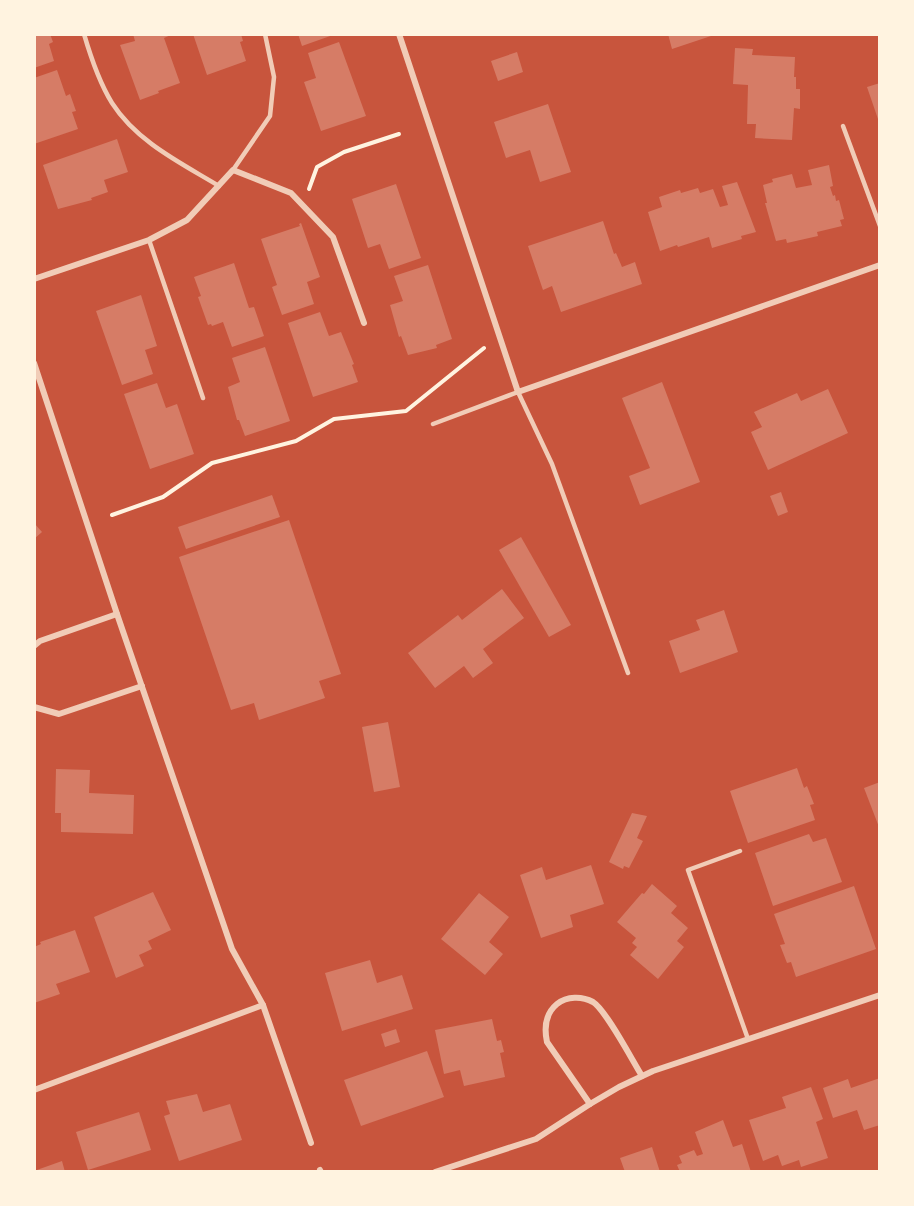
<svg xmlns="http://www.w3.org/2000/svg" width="914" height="1206" font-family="'Noto Sans',sans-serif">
<rect width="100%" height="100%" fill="#c8553d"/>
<g fill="#d67c66">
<polygon points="34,34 50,34 53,42 49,44 54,61 34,68"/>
<polygon points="133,34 173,34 164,38 180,83 158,91 159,93 140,100 120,45 135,41"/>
<polygon points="193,34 241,34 243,41 240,42 246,61 207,75"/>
<polygon points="298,34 333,34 333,35 302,46"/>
<polygon points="668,34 714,34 714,35 672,49"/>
<polygon points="339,42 366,116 321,131 304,82 316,78 308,53"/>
<polygon points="735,48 753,49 752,55 795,57 794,77 796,77 796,89 800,89 800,109 794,108 792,140 755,138 756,124 747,124 748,85 733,84"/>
<polygon points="517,52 523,72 498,81 491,61"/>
<polygon points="57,70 66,96 70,94 76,111 72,112 78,129 34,144 34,78"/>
<polygon points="880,83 880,122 879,122 867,87"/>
<polygon points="548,104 571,172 540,182 530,150 506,158 494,122"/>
<polygon points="117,139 128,172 104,180 108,192 91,198 92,200 58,209 43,165"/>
<polygon points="829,165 833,186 830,187 833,196 835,195 836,201 839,200 844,219 840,220 842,226 817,232 818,236 787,243 786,239 776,241 765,203 767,203 763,185 773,182 772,179 792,174 796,188 812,185 808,170"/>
<polygon points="737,182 756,232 741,236 742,239 712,248 709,237 678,247 677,245 660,251 648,212 662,207 659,197 680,190 681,193 698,188 700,193 713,189 720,207 728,205 722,186"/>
<polygon points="396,184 421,258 389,269 380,244 368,248 352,199"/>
<polygon points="603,221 614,254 616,253 622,267 635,262 642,284 561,312 552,286 543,290 528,246"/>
<polygon points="301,223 320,277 307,282 314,304 282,315 272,287 277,285 261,239 300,226 299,224"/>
<polygon points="234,263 249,308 254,307 264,336 232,347 223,322 212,326 211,324 208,325 198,297 201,296 194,277"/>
<polygon points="428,265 452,339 436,345 437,348 408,355 401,336 399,337 390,305 403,301 394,276"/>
<polygon points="141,295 157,346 145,350 153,374 122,385 96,311"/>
<polygon points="320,312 329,336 341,332 354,364 352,365 358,382 313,397 288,323"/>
<polygon points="265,347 290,421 245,436 239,420 237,420 228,387 240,382 232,358"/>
<polygon points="662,382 700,482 640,505 629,476 650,468 622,398"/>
<polygon points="157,383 166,408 177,404 194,454 150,469 124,394"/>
<polygon points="828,389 848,433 768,470 751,432 762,427 754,412 797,393 801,401"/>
<polygon points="781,492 788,512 778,516 770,496"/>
<polygon points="272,495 280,517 186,549 178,527"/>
<polygon points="289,520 341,674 319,681 325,698 259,720 254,703 231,710 179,557"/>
<polygon points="34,523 42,532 34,539"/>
<polygon points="521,537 571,625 549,637 499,550"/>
<polygon points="502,589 524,618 483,649 493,663 473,678 464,666 435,688 408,653 458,615 462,620"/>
<polygon points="724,610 738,652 680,673 669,641 700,630 696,620"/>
<polygon points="388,722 400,787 374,792 362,727"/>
<polygon points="797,768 804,788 807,786 814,804 810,805 815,820 748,843 730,791"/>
<polygon points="56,769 90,770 89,793 134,795 133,834 61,832 61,813 55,813"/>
<polygon points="880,782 880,827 879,827 864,788"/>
<polygon points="632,813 647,816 637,838 643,841 629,868 624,866 623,869 609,862"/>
<polygon points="809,834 813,842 826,838 842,882 773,906 755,853"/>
<polygon points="591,865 604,904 570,915 573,927 541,938 520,875 542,867 546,880"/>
<polygon points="652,884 677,906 671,913 688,928 677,941 684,947 658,979 630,955 637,947 632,943 636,938 617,922 642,893 644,894"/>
<polygon points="854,886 876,949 796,977 791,962 787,963 780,945 785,944 774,914"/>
<polygon points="153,892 171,930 148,941 152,949 139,955 144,966 116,978 94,917"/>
<polygon points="479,893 509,917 489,942 503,954 485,975 441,939"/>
<polygon points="75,930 90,972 56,984 60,994 34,1003 34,947 41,944 40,942"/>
<polygon points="370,960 377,983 402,975 413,1009 342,1031 325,973"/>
<polygon points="492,1019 497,1041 501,1040 504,1052 500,1053 505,1077 464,1086 460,1070 444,1074 435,1030"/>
<polygon points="396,1029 400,1042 385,1047 381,1034"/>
<polygon points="427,1051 444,1097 361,1126 344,1080"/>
<polygon points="880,1078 880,1125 864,1130 857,1110 833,1118 823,1088 848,1079 851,1088"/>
<polygon points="811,1087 823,1119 816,1122 828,1158 801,1167 799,1160 782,1166 778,1155 763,1161 749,1120 786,1108 782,1097"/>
<polygon points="197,1094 203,1112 230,1104 242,1140 179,1161 164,1116 170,1114 166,1101"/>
<polygon points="139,1112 151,1150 88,1170 76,1132"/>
<polygon points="723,1120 733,1147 742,1144 751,1172 680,1172 677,1165 682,1163 679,1156 694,1150 697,1156 703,1154 695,1132"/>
<polygon points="652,1147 660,1172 625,1172 620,1158"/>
<polygon points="62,1161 65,1172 34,1172 34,1171"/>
</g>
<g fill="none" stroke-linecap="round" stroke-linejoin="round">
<g stroke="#fff3e0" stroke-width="4">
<polyline points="309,189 317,167 344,152 399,134"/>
<polyline points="112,515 163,497 212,463 296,441 334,419 406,411 484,348"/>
</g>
<g stroke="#f1ccb7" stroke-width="4.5">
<path d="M84,34C91,58 99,82 112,103C137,142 181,163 219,186"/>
<polyline points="843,126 880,226"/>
<polyline points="233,170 270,116 274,77 265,34"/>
<polyline points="149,240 203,398"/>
<polyline points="433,424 518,392 552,464 628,673"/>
<polyline points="740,851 688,870 748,1039"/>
</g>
<g stroke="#f1ccb7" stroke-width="6">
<polyline points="399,34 518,392 880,265"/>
<polyline points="34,279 149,240 187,220 233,170 291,193 333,237 364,323"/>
<polyline points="34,363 117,614 232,949 263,1005 311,1143"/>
<polyline points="34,646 40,641 117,614"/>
<polyline points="34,707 59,714 142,686"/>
<polyline points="34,1090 263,1005"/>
<path d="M590,1104L547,1042C544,1028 545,1014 557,1004C567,996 582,996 593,1002C606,1010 632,1060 642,1076"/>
<polyline points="320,1170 321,1172"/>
<polyline points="435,1172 536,1139 590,1104 619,1087 653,1071 880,995"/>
</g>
</g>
<rect width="914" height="1206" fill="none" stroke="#fff3e0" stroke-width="72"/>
</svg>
